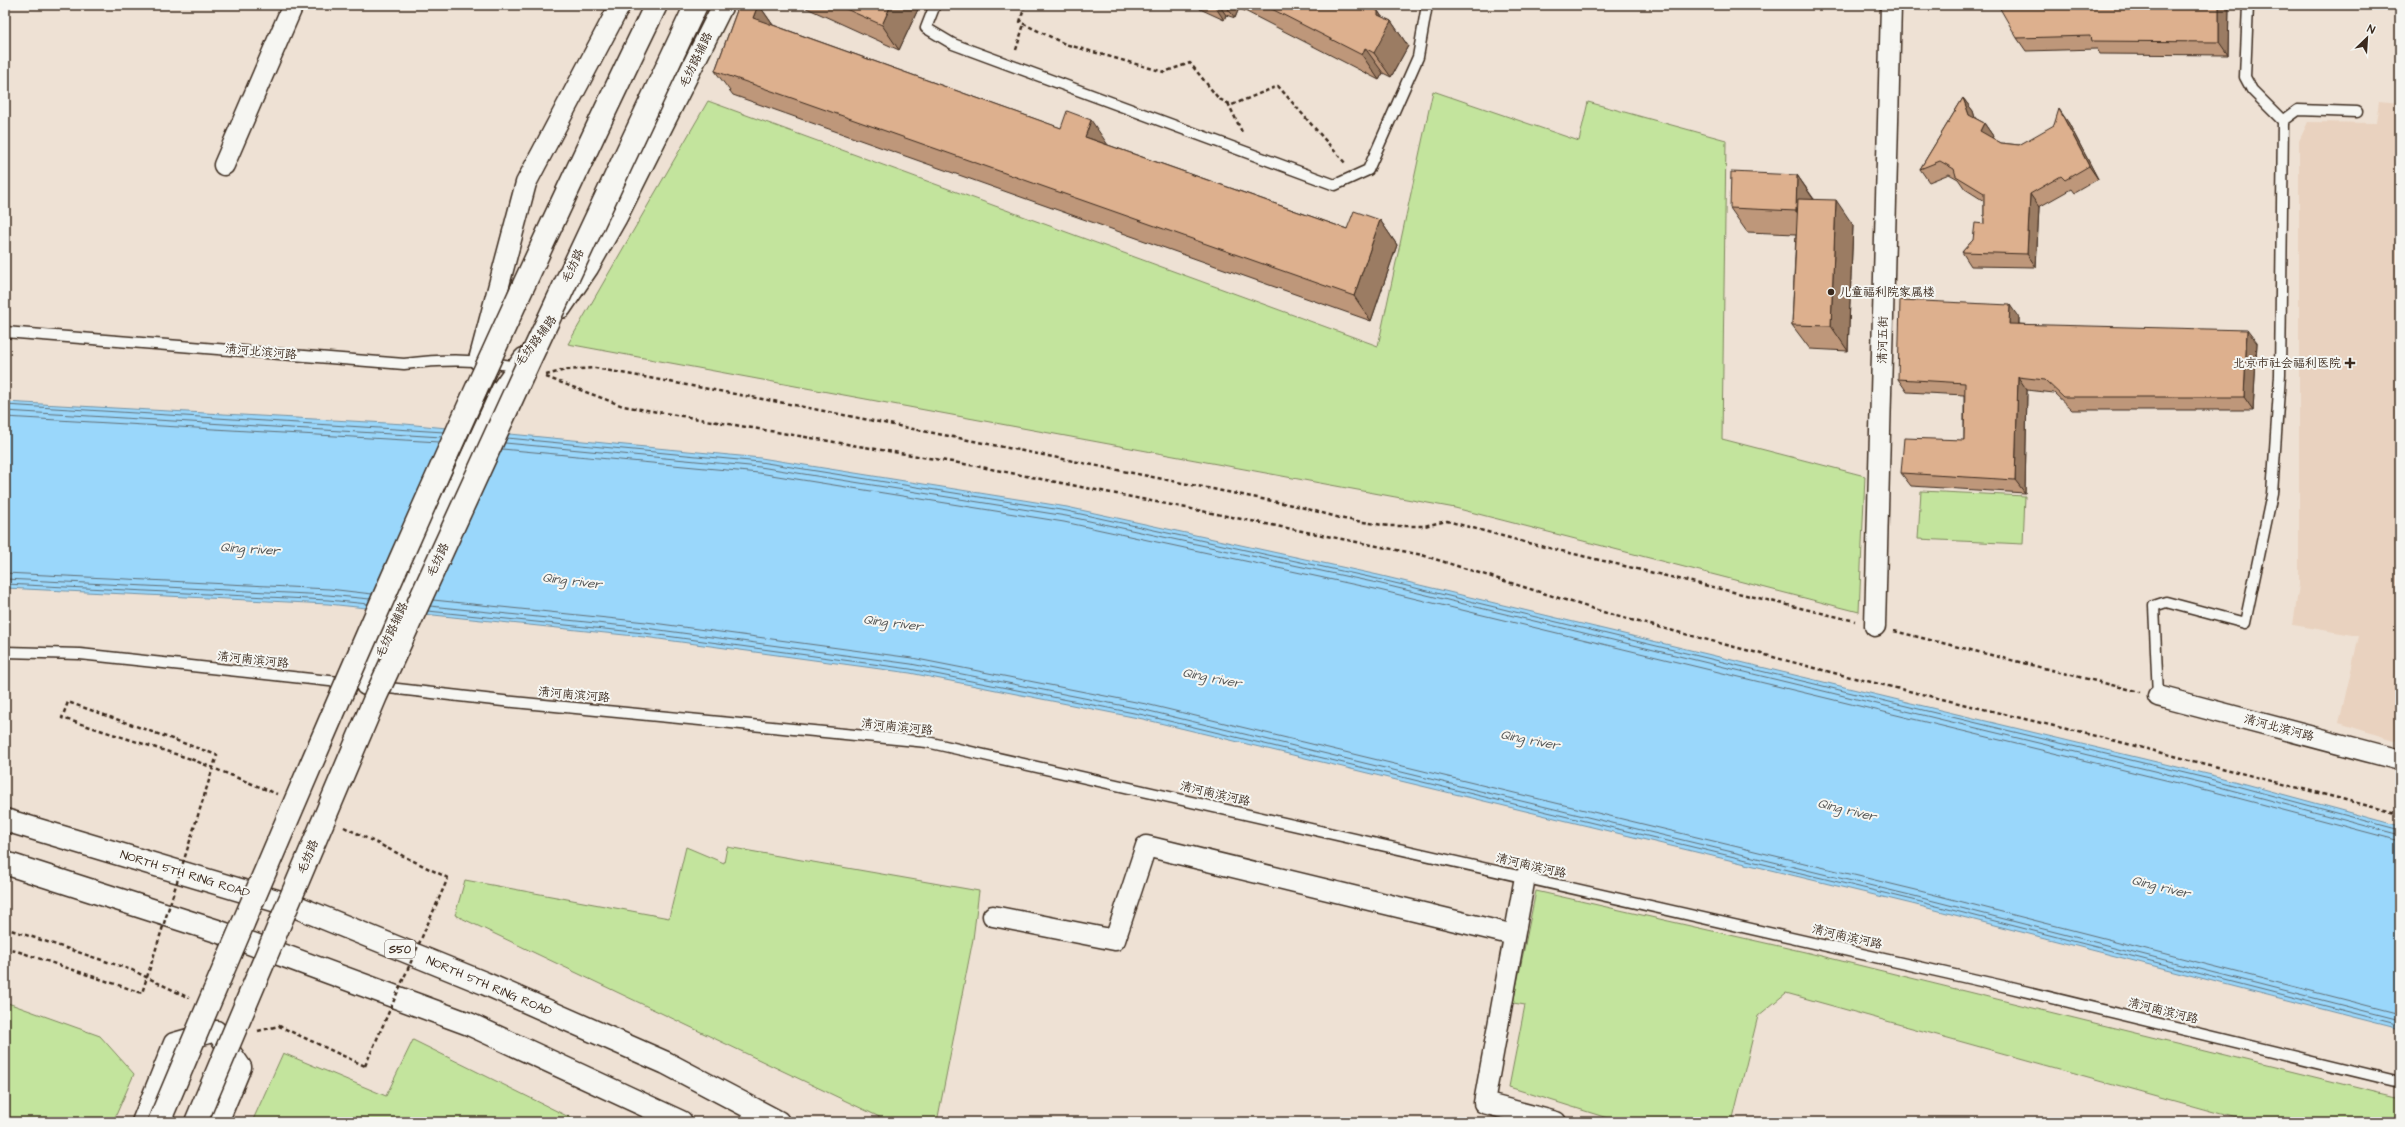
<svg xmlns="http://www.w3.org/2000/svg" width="2405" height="1127" font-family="'Architects Daughter','LXGW WenKai TC',sans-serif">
<rect width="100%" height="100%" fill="#eee1d4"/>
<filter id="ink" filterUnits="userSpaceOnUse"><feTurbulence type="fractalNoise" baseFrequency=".025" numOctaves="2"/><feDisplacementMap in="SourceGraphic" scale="8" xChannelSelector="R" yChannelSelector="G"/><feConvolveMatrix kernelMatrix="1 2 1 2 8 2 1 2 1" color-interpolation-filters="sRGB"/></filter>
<g filter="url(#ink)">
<polygon fill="#e9d2bf" points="2379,101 2400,103 2400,742 2339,723 2359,636 2293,625 2299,585 2299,141 2308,122 2376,123"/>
<g fill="#c3e49d" stroke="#7f875e">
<polygon points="1433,91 1579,141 1588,102 1726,140 1722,439 1865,476 1859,612 1455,508 568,344 708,101 1378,346"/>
<polygon points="1921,491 2025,496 2023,544 1918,539"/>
<polygon points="686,847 724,863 727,847 979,891 973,939 937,1122 890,1122 455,915 465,880 669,918"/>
<polygon points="1536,891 1805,952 2400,1098 2400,1122 2250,1122 1786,993 1758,1016 1732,1122 1620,1122 1509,1087 1525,1005 1513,1003"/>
<polygon points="5,1002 100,1036 134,1074 113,1122 5,1122"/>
<polygon points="413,1040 579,1122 252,1122 283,1053 386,1096"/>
</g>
<polygon fill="#9ad7fb" stroke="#7492a3" points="5,402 405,424 761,458 1067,507 1378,575 2219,777 2400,826 2400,1029 1912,904 1143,719 910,673 644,637 328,604 5,588"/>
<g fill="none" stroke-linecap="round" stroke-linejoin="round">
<g stroke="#616f76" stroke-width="1">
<polyline points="5,405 444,432"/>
<polyline points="5,411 442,437"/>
<polyline points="5,417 439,442"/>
<polyline points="507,438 760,462 1067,511 1378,579 2218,781 2400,830"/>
<polyline points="505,443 760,467 1066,516 1377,583 2216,786 2400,835"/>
<polyline points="502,449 759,473 1064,522 1375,589 2215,792 2400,841"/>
<polyline points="5,573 329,589 372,594"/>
<polyline points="5,579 328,595 370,599"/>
<polyline points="5,584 328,600 368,604"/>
<polyline points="433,600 646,622 912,658 1146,704 1916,890 2400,1014"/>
<polyline points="430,606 645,628 911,664 1145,710 1914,896 2400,1020"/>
<polyline points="428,611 644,633 910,669 1144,715 1913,900 2400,1025"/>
</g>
<g stroke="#3b2a1e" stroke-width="13">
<g id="service">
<polyline points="935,5 926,28 953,44 1335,185 1368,170 1418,57 1427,5"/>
<polyline points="2283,121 2298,110 2357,112"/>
<path d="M5,332L404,364C446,359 476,359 517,367"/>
<polyline points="5,652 80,654 348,683"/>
<polyline points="380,687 503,701 927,742 2003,986 2400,1082"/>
<polyline points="2158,696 2154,606 2166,602 2245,623 2272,494 2280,375 2283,121 2252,90 2245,77 2248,5"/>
</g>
</g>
<g stroke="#3b2a1e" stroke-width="23">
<g id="minor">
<polyline points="224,165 293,5"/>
<polyline points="561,308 588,268 617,217 723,5"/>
<polyline points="479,360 526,183 620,5"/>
<polyline points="1875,626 1891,5"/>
<polyline points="366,685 502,389 524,358"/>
<polyline points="2158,696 2400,760"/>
<polyline points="1525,877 1484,1103 1556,1122"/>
<polyline points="993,916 1115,940 1146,846 1514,935"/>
<polyline points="142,1122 174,1043 216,1031 241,1067 218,1122"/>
</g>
</g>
<g stroke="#3b2a1e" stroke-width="25">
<g id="motorway">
<polyline points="5,820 297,907 484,983 666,1063 778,1122"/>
<polyline points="5,863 217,931 469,1024 681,1122"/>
</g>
</g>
<g stroke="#3b2a1e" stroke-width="2.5" stroke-dasharray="4 3" stroke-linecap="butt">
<polyline points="1025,5 1020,22 1065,44 1164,72 1190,63 1219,99 1232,105 1278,86 1345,163"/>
<polyline points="1016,50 1024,24"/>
<polyline points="1228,103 1243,134"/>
<polyline points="546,375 565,370 595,368 789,404 1297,506 1344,519 1389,526 1424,526 1447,521 1528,543 1855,621"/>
<polyline points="546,377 623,406 976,466 1422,555 1616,616 1838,674 2112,740 2400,814"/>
<polyline points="1894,631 2140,692"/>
<polyline points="191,759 277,794"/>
<polyline points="344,827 448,878"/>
<polyline points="5,928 132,970 189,998"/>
<polyline points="258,1031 279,1026 365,1066"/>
</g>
<use href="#service" stroke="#f6f6f2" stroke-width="10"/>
<use href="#minor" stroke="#f6f6f2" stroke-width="20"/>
<use href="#motorway" stroke="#f6f6f2" stroke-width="22"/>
<g stroke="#3b2a1e" stroke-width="25" stroke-linecap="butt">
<g id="secondary-bridge">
<path d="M159,1122C317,747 478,371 656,5"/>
<polyline points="196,1122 376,696 530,359 696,5"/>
</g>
</g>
<g stroke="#3b2a1e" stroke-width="2.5" stroke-dasharray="4 3" stroke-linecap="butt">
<polyline points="5,947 142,993 217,755 68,702 62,718 191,759"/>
<polyline points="365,1066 448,878"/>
</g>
<use href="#secondary-bridge" stroke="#f6f6f2" stroke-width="22"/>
</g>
<g fill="#be977a" stroke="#3b2a1e">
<polygon points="739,5 759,5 773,25 1108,145 1347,229 1380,220 1397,245 1371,321 733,95 715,71"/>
<polygon points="800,5 920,5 899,50"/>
<polygon points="1196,5 1367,5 1378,11 1382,17 1391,21 1408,46 1391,77 1383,73 1379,80 1239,8 1235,18 1226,15 1224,20 1200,9 1198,6"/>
<polygon points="1917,5 1929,5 1920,10"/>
<polygon points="2229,5 2228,55 2100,54 2097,49 2026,51 2017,38"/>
<polygon points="1963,98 1973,111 1975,118 1984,123 1993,136 1992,138 2001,143 2019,145 2068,122 2098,179 2074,193 2071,189 2039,207 2036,267 1971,266 1962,252 1973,240 1984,224 1984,201 1965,189 1958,179 1949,174 1929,182 1920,169"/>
<polygon points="1797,175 1814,199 1853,225 1848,351 1810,349 1792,325 1796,234 1747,232 1730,208"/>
<polygon points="2019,318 2019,324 2257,343 2253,410 2072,410 2054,393 2027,390 2025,493 1911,486 1901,473 1964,440 1964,395 1907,392 1898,379"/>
</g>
<g fill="#9b7b63" stroke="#3b2a1e">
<polygon points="758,5 759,5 775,28 753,18"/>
<polygon points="891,5 920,5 899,50 882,25"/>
<polygon points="1214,5 1219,5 1226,15 1224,20"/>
<polygon points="1225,5 1237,5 1239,8 1235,18"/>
<polygon points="2219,5 2229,5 2228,55 2219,42"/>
<polygon points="1378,11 1388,26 1391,21 1408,46 1391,77 1374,53"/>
<polygon points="1365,48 1383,73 1379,80 1362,55"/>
<polygon points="1963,98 1973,111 1978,128 1969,115"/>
<polygon points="2059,109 2068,122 2098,179 2089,166"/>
<polygon points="1091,120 1108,145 1085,137"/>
<polygon points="1984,123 1993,136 1989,144 1980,131"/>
<polygon points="1797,175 1814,200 1813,235 1796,211"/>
<polygon points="2030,194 2039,207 2036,267 2027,254"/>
<polygon points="1836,200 1853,225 1848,351 1831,326"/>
<polygon points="1380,220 1397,245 1371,321 1354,296"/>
<polygon points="2010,305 2019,318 2018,337 2009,324"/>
<polygon points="2247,330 2257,343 2253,410 2244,397"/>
<polygon points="2018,377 2027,390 2025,493 2015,480"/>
</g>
<g fill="#ddb08e" stroke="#3b2a1e">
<polygon points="739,5 758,5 753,18 1061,128 1067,111 1091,120 1085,137 1347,229 1354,211 1380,220 1354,296 715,71"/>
<polygon points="837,5 891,5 882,25"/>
<polygon points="1264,5 1367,5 1378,11 1378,15 1391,21 1374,53 1365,48 1362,55"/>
<polygon points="1998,5 2219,5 2219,42 2091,41 2090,36 2017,38"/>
<polygon points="1963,98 1969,115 1984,123 1980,131 2001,143 2019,145 2054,125 2059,109 2089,166 2065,180 2061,176 2030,194 2027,254 1962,252 1973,240 1975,223 1984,224 1984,193 1956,176 1954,169 1940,161 1920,169"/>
<polygon points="1731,172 1797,175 1796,211 1730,208"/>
<polygon points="1798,199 1836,200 1831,326 1792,325"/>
<polygon points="1900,300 2010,305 2009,324 2247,330 2244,397 2063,397 2045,380 2018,377 2015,480 1901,473 1904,438 1964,440 1965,383 1898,379"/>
</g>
</g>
<g fill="#3b2a1e" stroke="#f6f6f2" stroke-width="1.5">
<circle cx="1831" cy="292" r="4"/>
<path d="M2348 357h4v4h4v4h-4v4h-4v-4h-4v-4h4z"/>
</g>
<g text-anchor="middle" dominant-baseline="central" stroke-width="4" stroke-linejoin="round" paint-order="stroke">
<rect fill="#f6f6f2" stroke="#73675e" stroke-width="1" x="385" y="940" width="30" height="18" rx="3"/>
<g font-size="11" font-weight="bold" fill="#3b2a1e">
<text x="400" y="949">S50</text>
</g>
<g font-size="12" fill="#3b2a1e" stroke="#f6f6f2">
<text transform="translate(696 60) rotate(-64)">毛纺路辅路</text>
<text transform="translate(573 266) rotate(-65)">毛纺路</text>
<text transform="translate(1883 340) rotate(-89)">清河五街</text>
<text transform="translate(536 341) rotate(-53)">毛纺路辅路</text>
<text transform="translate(261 352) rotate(5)">清河北滨河路</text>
<text transform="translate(438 560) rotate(-65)">毛纺路</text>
<text transform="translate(392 630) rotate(-65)">毛纺路辅路</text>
<text transform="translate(253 660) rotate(6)">清河南滨河路</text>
<text transform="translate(574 695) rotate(5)">清河南滨河路</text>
<text transform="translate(897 727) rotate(6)">清河南滨河路</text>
<text transform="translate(2279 728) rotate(15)">清河北滨河路</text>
<text transform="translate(1215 794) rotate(13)">清河南滨河路</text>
<text transform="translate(308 857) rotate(-67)">毛纺路</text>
<text transform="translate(1531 866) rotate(13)">清河南滨河路</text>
<text transform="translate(185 874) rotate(17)">NORTH 5TH RING ROAD</text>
<text transform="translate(1847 937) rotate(13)">清河南滨河路</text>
<text transform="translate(489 986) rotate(23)">NORTH 5TH RING ROAD</text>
<text transform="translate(2163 1011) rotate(14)">清河南滨河路</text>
</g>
<g font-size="12" fill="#3b2a1e" stroke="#f6f6f2" text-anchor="start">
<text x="1839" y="292">儿童福利院家属楼</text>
<text x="2341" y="363" text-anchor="end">北京市社会福利医院</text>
</g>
<g font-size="13" font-style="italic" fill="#535555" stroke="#f6f6f2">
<text transform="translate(250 549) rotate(4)">Qing river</text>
<text transform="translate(572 581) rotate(7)">Qing river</text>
<text transform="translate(893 623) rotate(7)">Qing river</text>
<text transform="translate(1212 678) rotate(11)">Qing river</text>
<text transform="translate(1530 740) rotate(11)">Qing river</text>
<text transform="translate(1847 810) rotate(14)">Qing river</text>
<text transform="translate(2161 887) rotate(14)">Qing river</text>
</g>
</g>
<rect width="2405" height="1127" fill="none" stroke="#f6f6f2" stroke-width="20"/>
<rect x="10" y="10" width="2385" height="1107" fill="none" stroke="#3b2a1e" stroke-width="1.5" filter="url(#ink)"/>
<g transform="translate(2367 38) rotate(25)" stroke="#f6f6f2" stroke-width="3" paint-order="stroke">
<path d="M0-3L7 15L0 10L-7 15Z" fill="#3b2a1e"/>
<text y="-6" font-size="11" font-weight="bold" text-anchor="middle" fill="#3b2a1e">N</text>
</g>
</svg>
